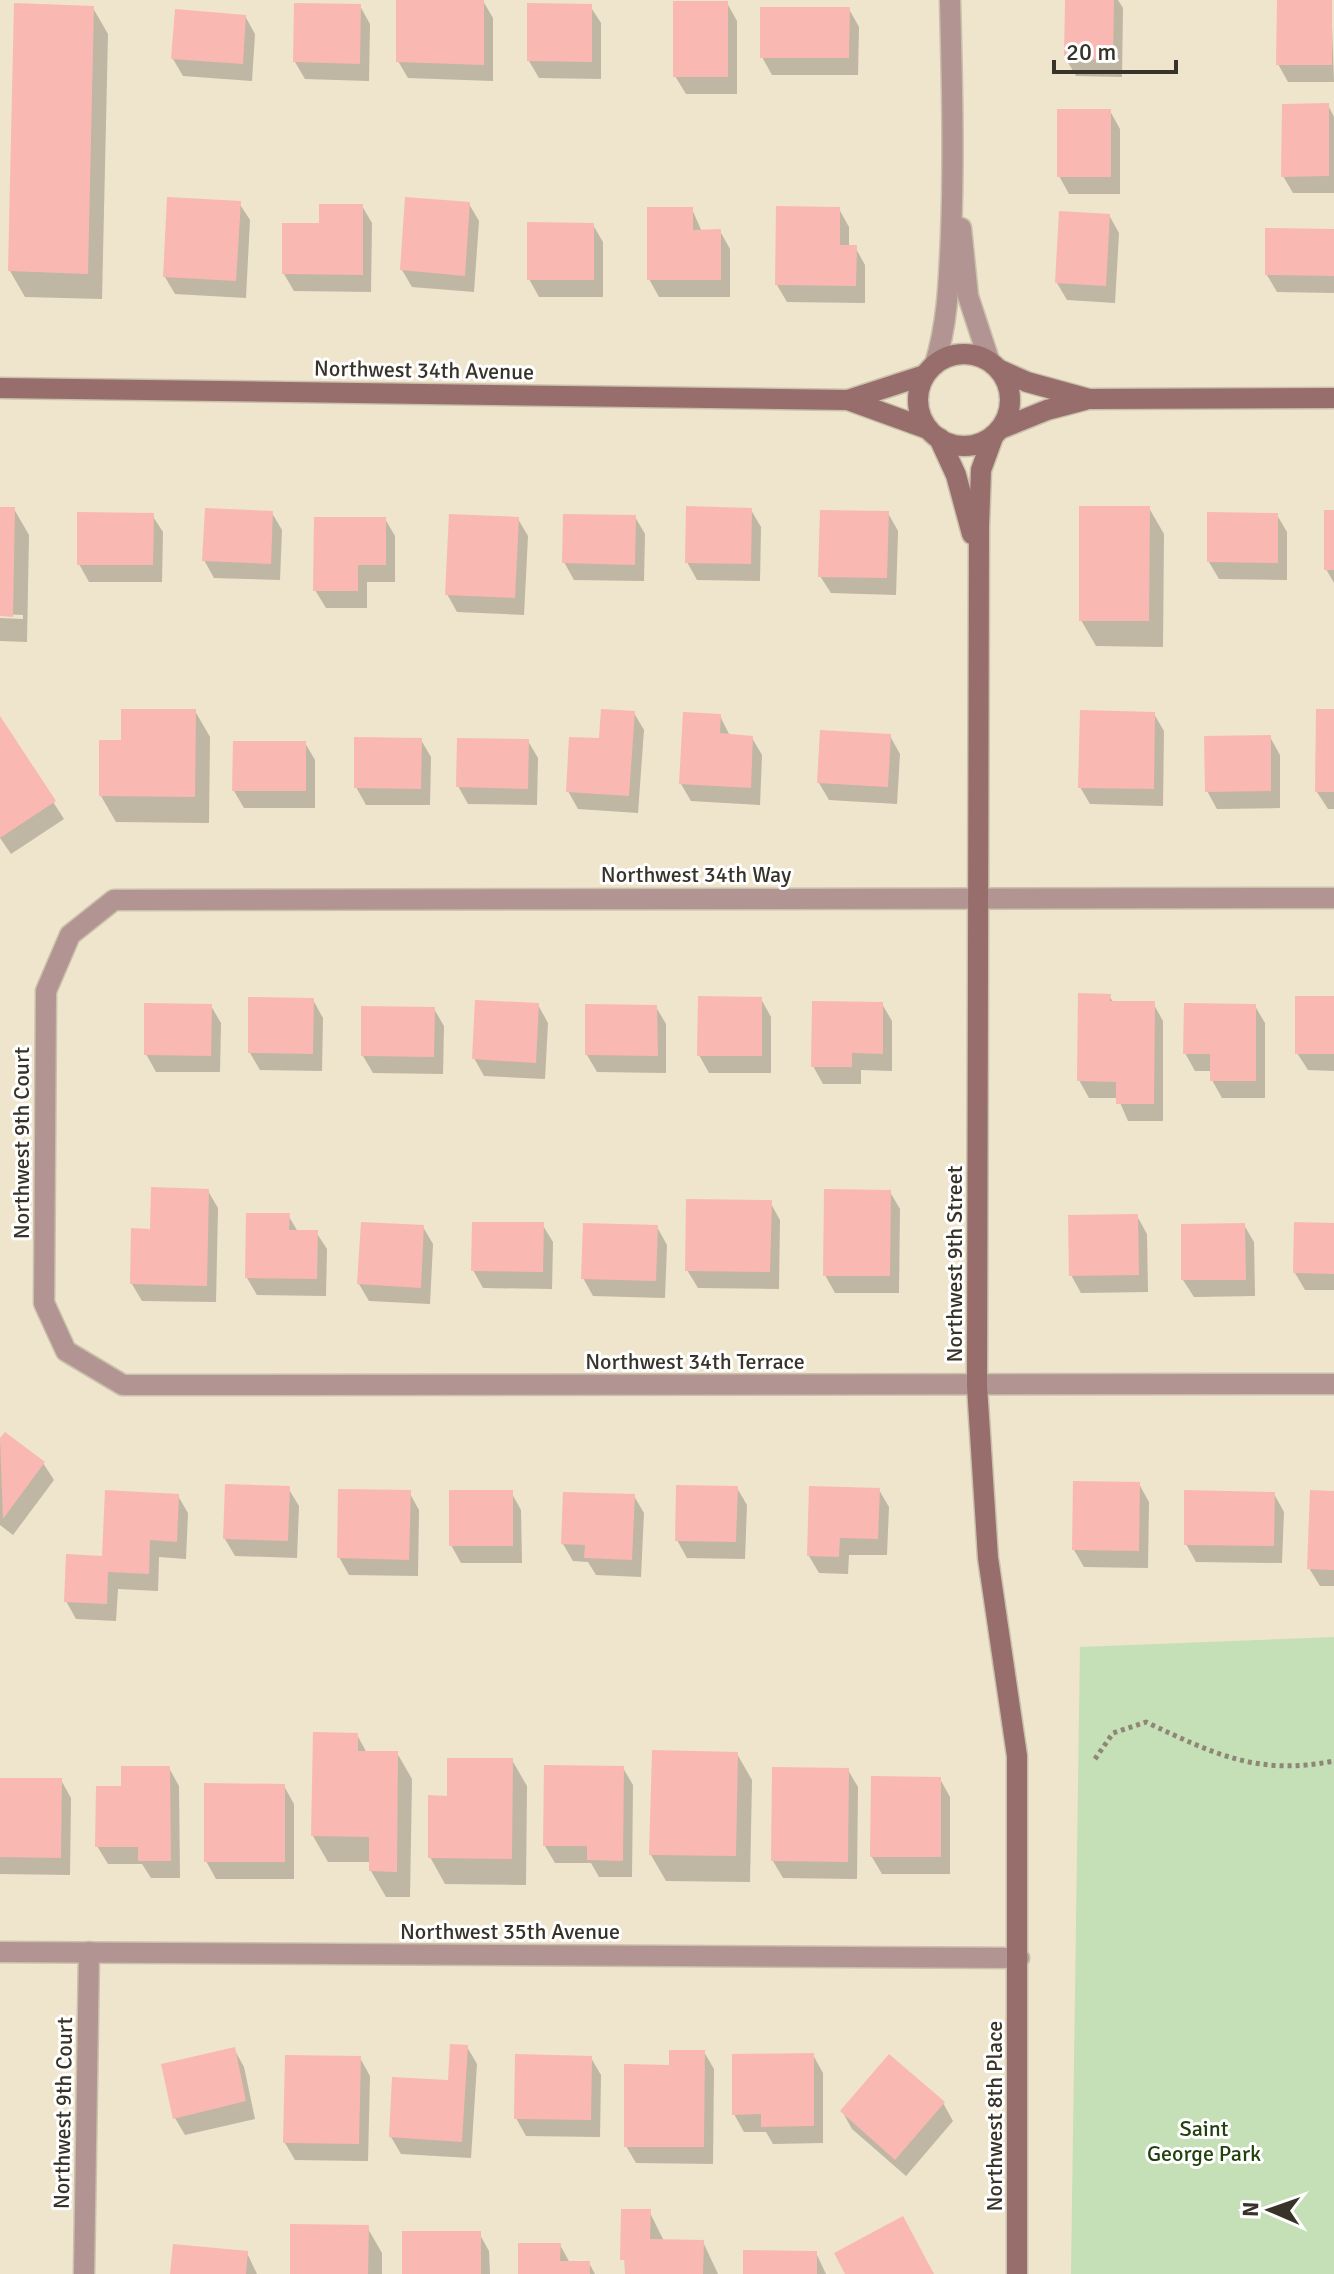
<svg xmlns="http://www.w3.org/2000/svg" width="1334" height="2274" font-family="Signika,sans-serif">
<rect width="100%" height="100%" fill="#efe4cc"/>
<polygon fill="#c5dfb7" points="1334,1637 1334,2274 1071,2274 1080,1647"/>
<g fill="#0003">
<polygon points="1067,0 1118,0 1123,8 1122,77 1076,76 1066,59"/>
<polygon points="1279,0 1331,0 1334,82 1288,82 1278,64"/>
<polygon points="483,1 493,18 493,81 408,78 398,61"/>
<polygon points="727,3 737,21 737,94 686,94 675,76"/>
<polygon points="360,6 370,24 369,81 305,79 295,62"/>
<polygon points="590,6 601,23 601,79 539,78 529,61"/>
<polygon points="93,8 108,34 102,299 25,297 10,271"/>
<polygon points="849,9 859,27 858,75 772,75 762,57"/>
<polygon points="245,16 255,34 252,81 183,76 173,59"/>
<polygon points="1328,105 1334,117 1334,193 1293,193 1283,176"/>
<polygon points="1110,111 1120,129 1120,194 1069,194 1059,176"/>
<polygon points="239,203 250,220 246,298 175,294 165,277"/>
<polygon points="469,204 479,221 474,292 412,287 402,270"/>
<polygon points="362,206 372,223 371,292 294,291 284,274 321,225"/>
<polygon points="692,209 702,232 720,231 730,249 730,297 659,297 649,279"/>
<polygon points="839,209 849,227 849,247 855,247 865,265 865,303 787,302 777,285"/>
<polygon points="1109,215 1119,233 1115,303 1067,300 1057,283"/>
<polygon points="593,225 603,242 603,297 539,297 529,279"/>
<polygon points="1334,232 1334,293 1277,292 1267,275"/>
<polygon points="1149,508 1164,534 1163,647 1096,646 1081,620"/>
<polygon points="0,509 14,509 29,535 27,642 0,641 0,618 23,619 23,615 0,614"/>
<polygon points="751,510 761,527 760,581 697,580 687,562"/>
<polygon points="1334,512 1334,583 1326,569"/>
<polygon points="272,513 282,530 280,580 214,578 204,560"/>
<polygon points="888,513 898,531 896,595 831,593 820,576"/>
<polygon points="152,515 163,532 162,582 89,582 79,564"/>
<polygon points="1277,515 1287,532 1287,580 1219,579 1209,562"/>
<polygon points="635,517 645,534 644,581 574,580 564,562"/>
<polygon points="385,519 395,536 395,582 367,582 367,608 326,608 315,590"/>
<polygon points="518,519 528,536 524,615 457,612 447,594"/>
<polygon points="195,711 210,737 209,823 116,822 101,796 122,742"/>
<polygon points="1334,711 1334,809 1328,809 1317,792"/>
<polygon points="634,713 644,730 638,813 578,809 568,791 600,740"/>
<polygon points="1154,714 1164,731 1163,806 1090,804 1080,787"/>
<polygon points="720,716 730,736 752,738 762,755 760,805 691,801 681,784"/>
<polygon points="0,719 64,819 11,854 0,838"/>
<polygon points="890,736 900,754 897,804 829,800 819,783"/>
<polygon points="1270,737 1280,755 1280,808 1217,809 1207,791"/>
<polygon points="421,740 431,757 430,805 366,805 356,787"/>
<polygon points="528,741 538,758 537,805 468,804 458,786"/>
<polygon points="305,743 315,760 315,808 244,808 234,791"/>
<polygon points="1109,996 1114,1003 1153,1003 1163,1021 1163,1121 1128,1121 1118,1098 1089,1098 1079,1080"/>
<polygon points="1334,998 1334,1071 1308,1070 1297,1053"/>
<polygon points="761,999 771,1017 771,1073 709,1073 699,1055"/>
<polygon points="313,1000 323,1018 322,1071 260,1070 250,1053"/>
<polygon points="882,1004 892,1021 892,1071 861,1070 861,1084 823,1084 813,1066"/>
<polygon points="538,1005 548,1023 545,1079 484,1076 474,1058"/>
<polygon points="211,1006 221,1023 220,1072 156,1072 146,1054"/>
<polygon points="1255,1006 1265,1023 1265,1098 1222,1098 1212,1080 1212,1071 1195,1071 1185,1053"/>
<polygon points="656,1007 666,1024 666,1073 597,1072 587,1055"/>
<polygon points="434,1009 444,1026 443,1074 373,1073 363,1056"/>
<polygon points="208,1191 218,1208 216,1302 142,1301 132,1284 152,1231"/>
<polygon points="890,1192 900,1209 899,1293 835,1293 825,1275"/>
<polygon points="770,1202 780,1220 779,1289 698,1288 687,1270"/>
<polygon points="288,1215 298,1232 316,1232 327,1249 326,1296 257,1295 247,1278"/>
<polygon points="1137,1216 1147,1234 1148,1292 1081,1293 1071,1275"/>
<polygon points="542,1224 553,1242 552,1289 483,1288 473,1270"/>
<polygon points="1244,1225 1254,1242 1255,1296 1194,1297 1183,1280"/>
<polygon points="1334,1225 1334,1290 1305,1290 1295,1273"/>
<polygon points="423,1227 433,1244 430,1304 369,1301 359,1284"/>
<polygon points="657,1227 667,1245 665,1298 593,1296 583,1278"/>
<polygon points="5,1435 43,1463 54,1480 13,1535 0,1525 0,1442"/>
<polygon points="1139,1484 1149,1502 1148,1568 1084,1567 1074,1550"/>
<polygon points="288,1488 299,1506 297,1558 235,1556 225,1539"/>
<polygon points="737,1488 747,1505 745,1559 687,1558 677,1540"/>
<polygon points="879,1490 889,1507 887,1555 849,1555 848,1574 819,1573 809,1556"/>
<polygon points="409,1492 419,1510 418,1576 349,1575 339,1557"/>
<polygon points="511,1492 521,1510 522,1563 461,1563 451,1545"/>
<polygon points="1334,1493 1334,1586 1320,1586 1309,1568"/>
<polygon points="1274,1494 1284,1512 1282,1563 1196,1562 1186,1544"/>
<polygon points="178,1496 188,1513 186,1559 159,1557 158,1591 118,1589 116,1621 76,1619 66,1601 104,1558"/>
<polygon points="634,1496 644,1513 641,1577 596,1575 588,1562 573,1561 563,1544"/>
<polygon points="357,1735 367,1753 397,1753 412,1779 410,1897 386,1897 371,1871 371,1862 328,1862 313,1836"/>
<polygon points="737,1754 752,1780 750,1882 666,1881 651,1855"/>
<polygon points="512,1760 527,1786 526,1885 445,1884 430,1857 449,1798"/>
<polygon points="169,1768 179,1786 180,1878 151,1878 142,1864 108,1864 97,1846"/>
<polygon points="623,1768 633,1785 632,1877 599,1877 591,1863 555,1863 545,1846"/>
<polygon points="848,1770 858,1787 857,1879 783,1878 773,1861"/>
<polygon points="940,1779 950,1797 950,1874 882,1874 872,1857"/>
<polygon points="0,1780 61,1780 71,1798 70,1875 0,1874"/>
<polygon points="284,1786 294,1804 294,1879 216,1879 206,1861"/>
<polygon points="467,2047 477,2064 471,2158 401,2154 391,2137 450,2082"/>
<polygon points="234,2049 244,2067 255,2119 185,2135 175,2118"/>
<polygon points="704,2052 714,2069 713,2164 636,2163 626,2146 671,2067"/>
<polygon points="813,2055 823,2073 823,2143 773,2144 766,2132 744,2132 734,2114"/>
<polygon points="360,2058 370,2076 368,2161 295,2160 285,2143"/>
<polygon points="591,2058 601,2075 600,2137 526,2136 516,2118"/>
<polygon points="943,2103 953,2121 906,2176 852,2129 842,2111"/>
<polygon points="623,2211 649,2211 664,2241 703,2242 718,2274 625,2274"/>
<polygon points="367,2227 382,2253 382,2274 292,2274"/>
<polygon points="479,2233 489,2251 490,2274 404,2274"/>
<polygon points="560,2245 570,2263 589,2263 595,2274 520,2274"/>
<polygon points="247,2253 257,2274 172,2274"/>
<polygon points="816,2253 826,2274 745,2274"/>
</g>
<g fill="#fab8b2">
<polygon points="396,0 484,0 484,65 396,62"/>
<polygon points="1065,0 1114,0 1113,60 1064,59"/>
<polygon points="1277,0 1332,0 1332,65 1276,65"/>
<rect x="673" y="1" width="55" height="76"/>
<polygon points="14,3 94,6 88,274 8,271"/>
<polygon points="294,3 361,4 360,64 293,62"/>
<polygon points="527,3 592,4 592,62 527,61"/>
<polygon points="760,7 850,7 849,58 760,58"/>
<polygon points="175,9 246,15 243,64 171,59"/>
<polygon points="1329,103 1329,176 1281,177 1282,104"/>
<rect x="1057" y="109" width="54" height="68"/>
<polygon points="167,197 241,201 236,281 163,277"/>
<polygon points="405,197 470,202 465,276 400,270"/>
<polygon points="319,204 363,204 363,275 282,274 282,223 319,223"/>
<polygon points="776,206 840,207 840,245 857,245 856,286 775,285"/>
<polygon points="647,207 693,207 693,230 721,229 721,280 647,280"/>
<polygon points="1059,211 1110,214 1106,286 1055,283"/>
<polygon points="527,222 594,223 594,280 527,280"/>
<polygon points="1265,228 1334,229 1334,276 1265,275"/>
<polygon points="686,506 752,508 751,564 685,563"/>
<polygon points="1079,506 1150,506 1149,621 1079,621"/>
<polygon points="0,507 15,507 13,617 0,616"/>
<polygon points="205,508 273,511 271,564 202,561"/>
<polygon points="820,510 889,511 887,578 818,577"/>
<rect x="1324" y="510" width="10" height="60"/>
<polygon points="77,512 154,513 153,565 77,565"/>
<polygon points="1207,512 1278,513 1278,563 1207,562"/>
<polygon points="449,514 519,517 515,598 445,595"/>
<polygon points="563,514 636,515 635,565 562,563"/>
<polygon points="314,517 386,517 386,565 358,565 358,591 313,591"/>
<polygon points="121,709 196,709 195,797 99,796 99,740 121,740"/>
<polygon points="601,709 635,711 629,796 566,792 569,737 599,738"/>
<polygon points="1316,709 1334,709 1334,792 1315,792"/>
<polygon points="1080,710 1155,712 1154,789 1078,788"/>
<polygon points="683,712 721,714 720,733 753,736 751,788 679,784"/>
<polygon points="0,716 56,801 0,838"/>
<polygon points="820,730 891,734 888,787 817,783"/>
<polygon points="1271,735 1271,791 1205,792 1204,736"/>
<polygon points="354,737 422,738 421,789 354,788"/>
<polygon points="457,738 529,739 528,789 456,787"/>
<polygon points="233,741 306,741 306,791 232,791"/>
<polygon points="1078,993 1111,994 1110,1001 1155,1001 1154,1104 1116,1104 1116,1082 1077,1081"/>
<polygon points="698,996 762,997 762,1056 697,1056"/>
<rect x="1295" y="996" width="39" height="58"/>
<polygon points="248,997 314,998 313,1054 248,1053"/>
<polygon points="475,1000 539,1003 536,1063 472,1059"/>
<polygon points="812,1001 883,1002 883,1054 852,1053 852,1067 811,1067"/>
<polygon points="144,1003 212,1004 211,1056 144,1055"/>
<polygon points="1184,1003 1256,1004 1256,1081 1210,1081 1210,1054 1183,1054"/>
<polygon points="585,1004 657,1005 658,1056 585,1055"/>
<polygon points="361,1006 435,1007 434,1057 361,1056"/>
<polygon points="151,1187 209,1189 207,1286 130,1284 131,1228 150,1229"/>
<polygon points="824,1189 891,1190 890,1276 823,1276"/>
<polygon points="686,1199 772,1200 770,1272 685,1271"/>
<polygon points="246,1213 290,1213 289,1230 318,1230 317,1279 245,1278"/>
<polygon points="1138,1214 1139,1275 1069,1276 1068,1215"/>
<polygon points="361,1222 424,1225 421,1288 357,1284"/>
<polygon points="472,1222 544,1222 543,1272 471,1271"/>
<polygon points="1294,1222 1334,1223 1334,1274 1293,1273"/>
<polygon points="583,1223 658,1225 656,1281 581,1279"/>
<polygon points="1245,1223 1246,1280 1181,1280 1181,1224"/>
<polygon points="5,1432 45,1462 3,1519 0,1438"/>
<polygon points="1073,1481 1140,1482 1139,1551 1072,1550"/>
<polygon points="225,1484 290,1486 288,1541 223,1539"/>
<polygon points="676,1485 738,1486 736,1542 675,1541"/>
<polygon points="809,1486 880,1488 878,1539 840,1538 839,1557 807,1556"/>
<polygon points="338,1489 411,1490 409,1560 337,1558"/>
<polygon points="105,1490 179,1494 177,1542 150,1540 149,1574 108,1572 107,1604 64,1602 66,1554 102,1556"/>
<rect x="449" y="1490" width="64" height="56"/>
<polygon points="1184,1490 1275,1492 1274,1546 1184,1545"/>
<polygon points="1310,1490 1334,1491 1334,1570 1307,1569"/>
<polygon points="563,1492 635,1494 632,1560 584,1558 585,1545 561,1544"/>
<polygon points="313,1732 358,1733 358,1751 398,1751 397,1872 369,1871 369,1837 311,1836"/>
<polygon points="652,1750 738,1752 736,1856 649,1855"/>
<polygon points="447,1758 513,1758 512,1859 428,1858 428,1795 447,1796"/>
<polygon points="544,1765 624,1766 623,1861 587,1860 587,1846 543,1846"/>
<polygon points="121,1766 170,1766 171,1861 138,1861 138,1847 95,1847 96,1786 121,1786"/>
<polygon points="772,1767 849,1768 848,1862 771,1861"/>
<polygon points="871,1776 941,1777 941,1857 870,1857"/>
<polygon points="0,1778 62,1778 61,1858 0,1857"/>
<polygon points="204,1783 285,1784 285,1862 204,1862"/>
<polygon points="450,2044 468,2045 462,2142 389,2137 392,2077 448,2080"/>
<polygon points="235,2047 246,2101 173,2119 161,2064"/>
<polygon points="669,2050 705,2050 704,2147 624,2147 624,2064 669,2065"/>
<polygon points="814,2053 814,2126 761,2127 761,2114 732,2115 732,2054"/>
<polygon points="515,2054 592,2056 591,2120 514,2119"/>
<polygon points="889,2054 945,2102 895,2160 840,2111"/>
<polygon points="285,2055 361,2056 359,2144 283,2143"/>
<polygon points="621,2209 651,2209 650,2239 704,2240 703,2274 625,2274 625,2260 620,2260"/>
<polygon points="903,2216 934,2274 845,2274 834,2253"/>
<polygon points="290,2224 369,2225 368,2274 290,2274"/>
<rect x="402" y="2231" width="79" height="43"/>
<polygon points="518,2243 561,2243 560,2261 590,2261 590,2274 518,2274"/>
<polygon points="173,2244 248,2251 246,2274 170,2274"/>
<polygon points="743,2250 817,2251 817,2274 743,2274"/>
</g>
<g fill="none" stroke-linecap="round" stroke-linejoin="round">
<g stroke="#cac1ab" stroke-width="23">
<g id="street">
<polyline points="961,228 968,296 989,360"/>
<path d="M935,364C948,322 949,279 951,235C954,157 952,79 950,0"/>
<polyline points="1334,898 114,900 70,935 46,991 44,1303 66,1351 123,1385 1334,1384"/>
<polyline points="0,1952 1019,1958"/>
<polyline points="84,2274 89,1952"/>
</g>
</g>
<g stroke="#cac1ab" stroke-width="23">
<g id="secondary">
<circle cx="964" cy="400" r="46"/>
<polyline points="1000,370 1027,382 1089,399 1334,398"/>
<polyline points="0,388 848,400 928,429"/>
<polyline points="848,400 925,375"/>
<polyline points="1000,429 1047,410 1085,400"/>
<polyline points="993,437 981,470 979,526 977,1386 988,1558 1017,1756 1017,2274"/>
<polyline points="939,438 956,475 972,534"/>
</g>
</g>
<path stroke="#8e8676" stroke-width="5" stroke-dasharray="4 4" stroke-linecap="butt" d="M1095,1759L1113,1733L1146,1722C1214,1754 1258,1776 1334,1761"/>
<use href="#street" stroke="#b29593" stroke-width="20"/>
<use href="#secondary" stroke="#976e6c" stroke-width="20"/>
</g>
<g text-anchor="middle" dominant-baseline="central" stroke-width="6" stroke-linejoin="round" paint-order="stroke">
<g font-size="22" fill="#373329" stroke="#fff">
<text transform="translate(424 370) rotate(1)">Northwest 34th Avenue</text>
<text x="696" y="874">Northwest 34th Way</text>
<text transform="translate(21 1143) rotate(-90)">Northwest 9th Court</text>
<text transform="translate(954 1264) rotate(-90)">Northwest 9th Street</text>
<text x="695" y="1361">Northwest 34th Terrace</text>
<text x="510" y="1931">Northwest 35th Avenue</text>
<text transform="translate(63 2113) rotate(-89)">Northwest 9th Court</text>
<text transform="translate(994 2116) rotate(-90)">Northwest 8th Place</text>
</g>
<g font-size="22" fill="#23410d" stroke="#fff">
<text x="1204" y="2128">Saint<tspan x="1204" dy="25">George Park</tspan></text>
</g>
</g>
<g transform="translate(1270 2210) rotate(272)" stroke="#ffffff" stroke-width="6" paint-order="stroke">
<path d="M0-6L14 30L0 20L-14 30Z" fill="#373329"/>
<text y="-12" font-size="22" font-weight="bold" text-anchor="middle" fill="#373329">N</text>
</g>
<path d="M1054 60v12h122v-12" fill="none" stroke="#373329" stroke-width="4"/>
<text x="1066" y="60" font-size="24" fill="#373329" stroke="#ffffff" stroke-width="6" paint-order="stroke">20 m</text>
</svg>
